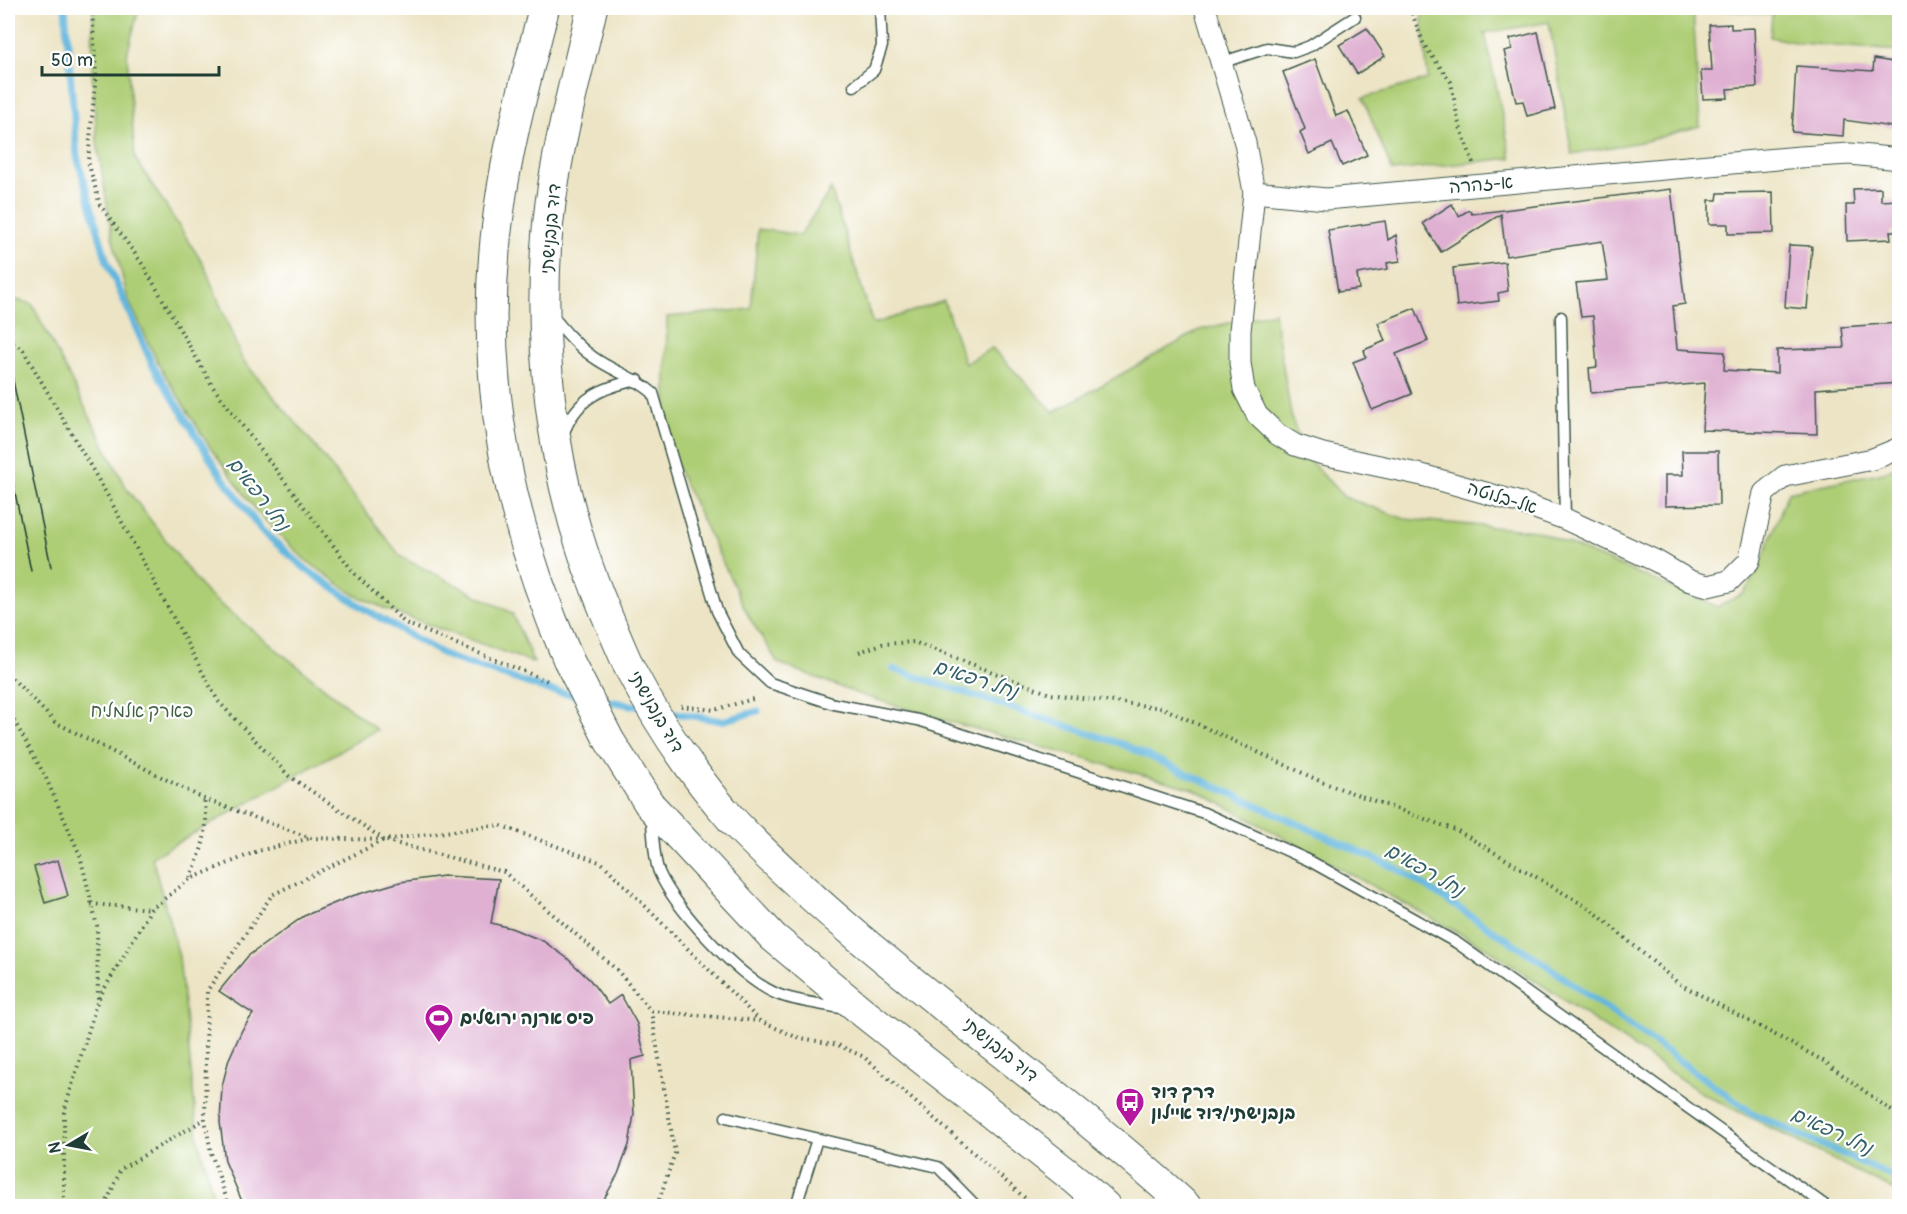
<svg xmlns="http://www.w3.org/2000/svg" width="1907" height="1214" font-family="Pangolin,'Playpen Sans Hebrew',sans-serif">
<rect width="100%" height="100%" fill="#fff"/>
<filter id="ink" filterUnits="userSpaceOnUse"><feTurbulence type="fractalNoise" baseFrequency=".0167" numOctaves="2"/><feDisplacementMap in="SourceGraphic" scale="12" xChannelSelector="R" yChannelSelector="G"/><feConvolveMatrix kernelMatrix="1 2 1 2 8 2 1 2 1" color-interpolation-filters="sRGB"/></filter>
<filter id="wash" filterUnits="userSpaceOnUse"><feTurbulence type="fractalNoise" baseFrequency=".008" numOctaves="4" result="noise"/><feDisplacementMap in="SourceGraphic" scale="24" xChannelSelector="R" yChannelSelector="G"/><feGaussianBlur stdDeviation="1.35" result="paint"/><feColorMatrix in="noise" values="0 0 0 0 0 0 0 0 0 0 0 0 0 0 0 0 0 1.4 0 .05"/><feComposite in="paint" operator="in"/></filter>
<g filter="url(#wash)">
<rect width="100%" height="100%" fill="#ece4c4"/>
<g fill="#aece76" stroke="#668655" stroke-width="1.5">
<polygon points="93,8 139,8 127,54 135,158 204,265 242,359 307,436 401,557 512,613 534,663 388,610 355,595 304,559 258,513 210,447 160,367 128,299 112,236 97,141 92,71"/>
<polygon points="1421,8 1899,8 1899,51 1799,43 1770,37 1772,14 1693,8 1700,126 1646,141 1572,154 1549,22 1485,33 1511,158 1392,171 1363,98 1428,79"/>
<polygon points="831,189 873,324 944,301 965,364 992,348 1054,412 1200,330 1274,312 1292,420 1309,460 1344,497 1405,519 1537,531 1718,607 1744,593 1759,569 1788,492 1884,472 1899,465 1899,1193 1700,1092 1490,950 1194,789 951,722 861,695 778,663 750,619 665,443 667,317 751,309 758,229 800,235"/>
<polygon points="8,298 32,304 127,489 205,592 377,730 152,857 179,957 198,1138 216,1206 8,1206"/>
</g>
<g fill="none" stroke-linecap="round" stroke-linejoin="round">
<g stroke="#62b6de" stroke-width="7">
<polyline points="65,8 77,156 107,262 153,366 218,471 262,531 307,570 371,613 448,657 551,691 576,695"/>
<polyline points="893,669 1122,744 1400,870 1542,962 1752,1113 1900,1180"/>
<polyline points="599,699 641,707"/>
<polyline points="664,711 722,721 758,711"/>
</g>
</g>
<g id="blocks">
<g fill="#dfb0d2">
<polygon points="1731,24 1731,29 1754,28 1757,87 1727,89 1728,98 1703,99 1701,71 1712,71 1709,25"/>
<polygon points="1367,28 1385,56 1357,74 1339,45"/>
<polygon points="1538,32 1555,109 1527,116 1523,101 1516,102 1504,51 1512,49 1510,39"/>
<polygon points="1315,59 1336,116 1348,111 1367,155 1342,166 1332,143 1309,154 1300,132 1305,129 1283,72"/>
<polygon points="1874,59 1899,63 1899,128 1844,120 1843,136 1792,132 1796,66 1873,71"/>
<polygon points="1881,188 1881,201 1899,200 1899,231 1890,231 1891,239 1847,241 1846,205 1854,205 1853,189"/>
<polygon points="1671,189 1685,304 1673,306 1677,349 1725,352 1724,370 1777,373 1777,350 1844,348 1842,327 1899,323 1899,383 1816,389 1817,434 1702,430 1705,383 1591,393 1589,368 1597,367 1593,316 1581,317 1576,283 1608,280 1602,241 1506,256 1501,214 1441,252 1423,223 1452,204 1459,216 1469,210 1472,214"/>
<polygon points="1773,192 1774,233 1728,234 1728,224 1709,224 1709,200 1717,200 1718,193"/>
<polygon points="1385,221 1388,240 1396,235 1400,261 1387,263 1388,269 1357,274 1359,289 1338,292 1328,230"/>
<polygon points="1789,245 1812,246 1807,309 1785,307"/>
<polygon points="1505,262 1508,291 1498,293 1499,301 1457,306 1453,268"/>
<polygon points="1415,308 1428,341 1396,354 1412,394 1372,410 1353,362 1366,357 1364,350 1385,341 1378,323"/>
<polygon points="1682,451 1718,451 1719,505 1665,506 1665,475 1683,475"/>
<polygon points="58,860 68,896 45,903 34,867"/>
<polygon points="444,876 499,879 491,923 511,928 543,941 567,958 590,980 608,1004 621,995 637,1024 645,1056 631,1060 634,1114 629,1145 618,1174 600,1206 244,1206 225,1161 220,1122 222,1086 229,1059 242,1030 253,1014 219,991 248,956 304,916 352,896 400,882"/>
</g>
</g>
</g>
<g filter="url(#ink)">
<use href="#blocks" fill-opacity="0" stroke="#3e564a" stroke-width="1.5"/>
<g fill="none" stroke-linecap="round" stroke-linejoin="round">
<g stroke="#3e564a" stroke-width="13">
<g id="lane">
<polyline points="1220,63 1267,48 1294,52 1310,46 1355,17"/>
<polyline points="854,86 874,70 882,46 880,8"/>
<path d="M550,313C563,329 576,345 593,357C612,371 635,377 653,393L717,611L739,654L770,683L834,704L918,720L1204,813L1308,860L1457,943L1826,1206"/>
<polyline points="1561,317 1565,519"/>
<path d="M563,435C576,398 602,387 638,380"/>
<path d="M651,817C654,834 653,857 659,872C675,909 739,978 777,994C797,1002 823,1004 845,1009"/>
<polyline points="726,1117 938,1167 976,1206"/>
<polyline points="796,1206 817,1139"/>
</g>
</g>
<g stroke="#3e564a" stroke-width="23">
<g id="street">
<polyline points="1205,8 1245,143 1254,192 1240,331 1240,363 1244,389 1257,415 1277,434 1295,445 1323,454 1422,475 1521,503 1565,519 1656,561 1690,581 1708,586 1729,581 1749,561 1764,493 1785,476 1873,459 1900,448"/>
<polyline points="1254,192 1326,199 1800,157 1850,154 1900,159"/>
</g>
</g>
<g stroke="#3e564a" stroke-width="32">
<g id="secondary">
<path d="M544,8C527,75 508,143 499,211C477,365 506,517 568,659"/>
<path d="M592,8C574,87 551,167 546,248C540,347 551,455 582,549C595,590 612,628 629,667"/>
<polyline points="650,805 773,937 865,1014 1077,1181 1105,1206"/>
<path d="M733,821C871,964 1040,1072 1186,1206"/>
</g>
</g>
<g stroke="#3e564a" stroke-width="4" stroke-dasharray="1.5 4.5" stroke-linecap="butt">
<polyline points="92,8 96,74 88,161 100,205 143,265 213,387 355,574 405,623 550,682"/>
<polyline points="1410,8 1424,45 1451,82 1458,121 1474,165"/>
<polyline points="8,340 23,350 109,498 218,701 289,776 383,839"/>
<polyline points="859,652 882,644 914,642 1050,694 1163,708 1322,782 1458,831 1592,910 1678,983 1822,1060 1900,1117"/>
<polyline points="8,674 55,722 204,799 311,838 384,840 499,825 602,863 760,1021 796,1037 838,1045 864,1057 1034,1206"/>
<polyline points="681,706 714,710 753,699"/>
<polyline points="8,710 45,776 80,855 97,926 98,999 64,1112 64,1206"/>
<path d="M190,878C202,851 210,829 204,799"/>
<polyline points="91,904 151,909"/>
<polyline points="99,998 151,909 190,879 258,851 311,838"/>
<polyline points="651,1011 760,1021"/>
<polyline points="105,1206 121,1169 205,1119"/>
<polyline points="229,1206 211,1153 205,1119 207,991 272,895 384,840 504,872 617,970 651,1011 675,1153 657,1206"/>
</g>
<use href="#lane" stroke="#fff" stroke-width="10"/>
<use href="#street" stroke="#fff" stroke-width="21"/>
<use href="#secondary" stroke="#fff" stroke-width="30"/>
<g stroke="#1f3d34" stroke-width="1.5">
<polyline points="8,356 51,567"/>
<polyline points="8,458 31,571"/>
</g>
<g stroke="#3e564a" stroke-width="32" stroke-linecap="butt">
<g id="secondary-bridge">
<polyline points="568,659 609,740 650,805"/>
<path d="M629,667C658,723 691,773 733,821"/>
</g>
</g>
<use href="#secondary-bridge" stroke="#fff" stroke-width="30"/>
</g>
</g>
<defs>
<g id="stadium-pin" transform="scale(1.5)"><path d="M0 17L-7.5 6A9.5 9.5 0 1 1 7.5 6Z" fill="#b5179e" stroke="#fff"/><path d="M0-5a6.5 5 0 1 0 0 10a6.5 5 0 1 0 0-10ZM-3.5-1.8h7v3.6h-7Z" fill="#fff"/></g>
<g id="bus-pin" transform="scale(1.5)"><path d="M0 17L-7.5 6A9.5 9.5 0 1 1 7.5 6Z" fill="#b5179e" stroke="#fff"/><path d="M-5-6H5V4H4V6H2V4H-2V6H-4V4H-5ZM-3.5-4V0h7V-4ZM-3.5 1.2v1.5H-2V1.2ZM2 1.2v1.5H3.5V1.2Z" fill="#fff"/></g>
</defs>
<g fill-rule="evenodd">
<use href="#stadium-pin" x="439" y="1018"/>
<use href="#bus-pin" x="1130" y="1102"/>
</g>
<g text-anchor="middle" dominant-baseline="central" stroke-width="4.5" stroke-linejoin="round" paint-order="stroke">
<g font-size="18" fill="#1f3d34" stroke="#fff">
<text transform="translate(1481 185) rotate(-5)">א-זהרה</text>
<text transform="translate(551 229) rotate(-85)">דוד בנבנישתי</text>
<text transform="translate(1502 498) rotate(17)">אל-בלוטה</text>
<text transform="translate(656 712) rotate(60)">דוד בנבנישתי</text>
<text transform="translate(1000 1050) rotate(39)">דוד בנבנישתי</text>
</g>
<g font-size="18" fill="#436144" stroke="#fff">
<text x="142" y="711">פארק אלמליח</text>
</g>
<g font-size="18" font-weight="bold" fill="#1f3d34" stroke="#fff" text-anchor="start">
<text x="460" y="1018">פיס ארנה ירושלים</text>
<text x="1151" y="1092">דרך דוד<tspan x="1151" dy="21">בנבנישתי/דוד איילון</tspan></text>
</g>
<g font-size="20" font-style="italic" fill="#336167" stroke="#fff">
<text transform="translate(259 494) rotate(52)">נחל רפאים</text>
<text transform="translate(976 679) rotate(18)">נחל רפאים</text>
<text transform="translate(1425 870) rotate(30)">נחל רפאים</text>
<text transform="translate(1832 1131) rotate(25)">נחל רפאים</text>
</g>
</g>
<rect width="1907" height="1214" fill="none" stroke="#fff" stroke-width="30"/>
<g transform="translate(69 1145) rotate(260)" stroke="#ffffff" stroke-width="4.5" paint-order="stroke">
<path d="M0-4.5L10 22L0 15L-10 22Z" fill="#1f3d34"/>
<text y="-9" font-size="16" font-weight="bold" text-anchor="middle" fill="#1f3d34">N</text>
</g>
<path d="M42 66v9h177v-9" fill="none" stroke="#1f3d34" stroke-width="3"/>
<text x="51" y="66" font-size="18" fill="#1f3d34" stroke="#ffffff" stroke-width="4.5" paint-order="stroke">50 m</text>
</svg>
